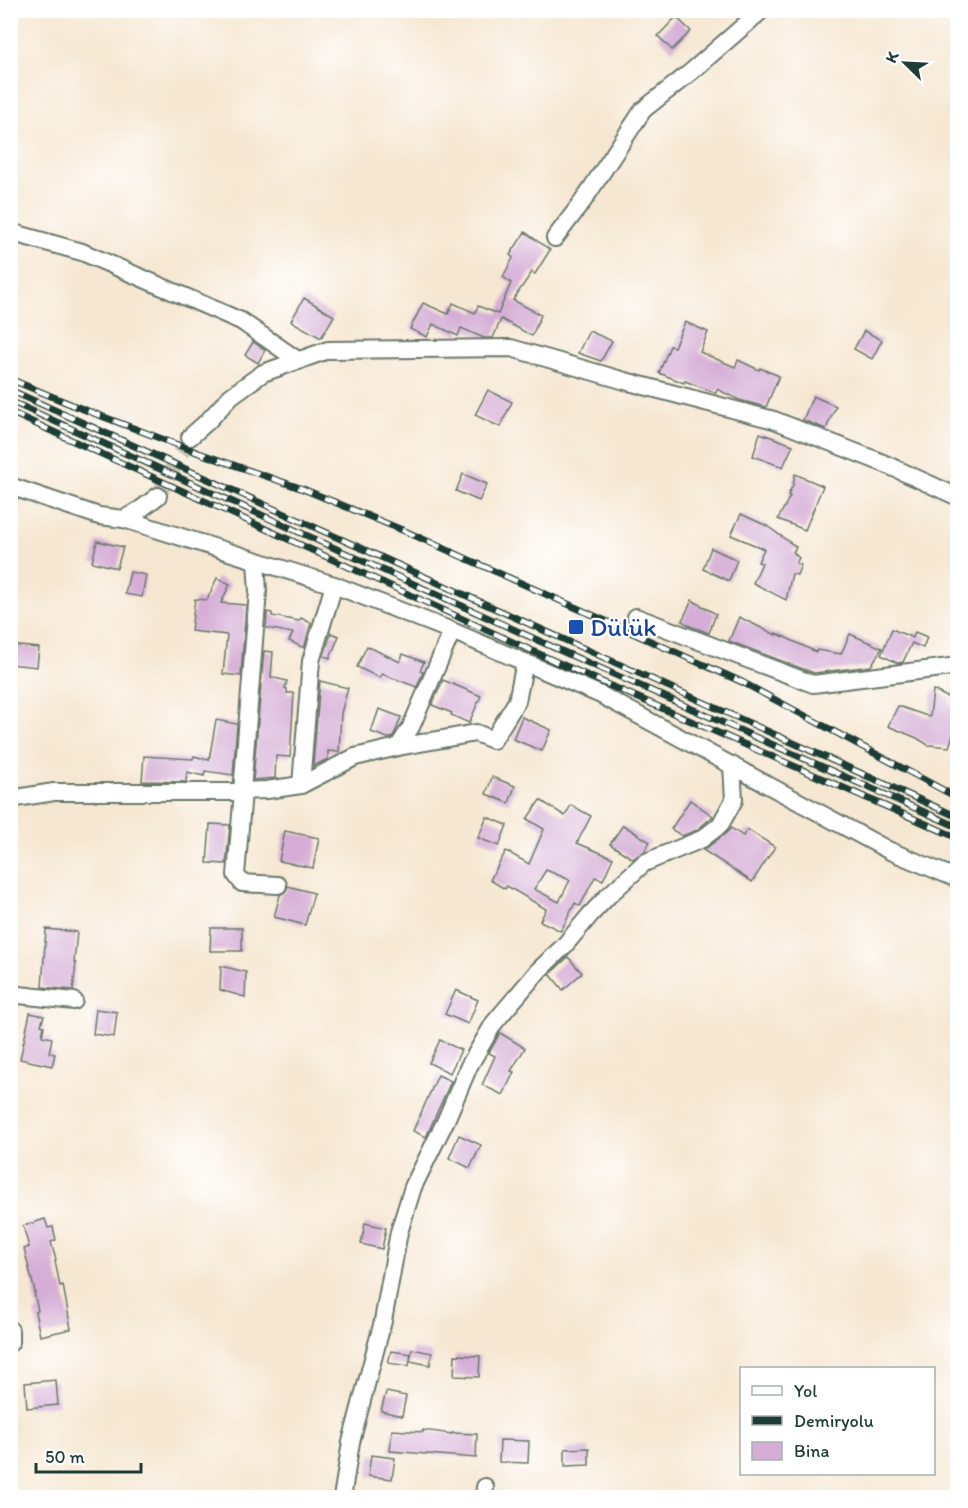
<svg xmlns="http://www.w3.org/2000/svg" width="968" height="1508" font-family="Itim,sans-serif">
<rect width="100%" height="100%" fill="#fff"/>
<filter id="ink" filterUnits="userSpaceOnUse"><feTurbulence type="fractalNoise" baseFrequency=".0167" numOctaves="2"/><feDisplacementMap in="SourceGraphic" scale="12" xChannelSelector="R" yChannelSelector="G"/><feConvolveMatrix kernelMatrix="1 2 1 2 8 2 1 2 1" color-interpolation-filters="sRGB"/></filter>
<filter id="wash" filterUnits="userSpaceOnUse"><feTurbulence type="fractalNoise" baseFrequency=".008" numOctaves="4" result="noise"/><feDisplacementMap in="SourceGraphic" scale="24" xChannelSelector="R" yChannelSelector="G"/><feGaussianBlur stdDeviation="1.35" result="paint"/><feColorMatrix in="noise" values="0 0 0 0 0 0 0 0 0 0 0 0 0 0 0 0 0 1.4 0 .05"/><feComposite in="paint" operator="in"/></filter>
<g filter="url(#wash)">
<rect width="100%" height="100%" fill="#f6e7d2"/>
<g id="blocks">
<g fill="#d5add6" fill-rule="evenodd">
<polygon points="676,17 691,31 672,50 658,36"/>
<polygon points="525,232 550,250 535,274 532,272 513,300 541,315 532,336 501,319 493,338 484,338 461,328 458,336 433,324 427,337 410,329 423,303 448,314 453,303 475,313 478,306 498,314 511,283 503,277 513,258 510,255"/>
<polygon points="304,298 334,316 321,338 291,321"/>
<polygon points="685,322 708,332 700,352 735,367 738,360 759,370 760,368 779,376 766,407 739,400 717,389 716,393 685,381 684,383 659,373 670,346 674,347"/>
<polygon points="589,331 612,341 601,361 578,353"/>
<polygon points="864,331 882,340 872,359 854,349"/>
<polygon points="253,342 265,350 258,363 245,355"/>
<polygon points="488,390 512,402 500,427 475,415"/>
<polygon points="813,396 836,406 826,429 803,420"/>
<polygon points="760,433 793,445 783,467 753,456"/>
<polygon points="463,474 487,484 479,501 456,491"/>
<polygon points="795,474 823,486 805,530 778,519 790,496 788,495 793,485"/>
<polygon points="741,514 767,526 796,547 793,552 799,558 796,563 801,565 797,575 792,574 786,600 753,583 762,563 758,562 764,549 731,535"/>
<polygon points="97,541 123,547 117,568 92,562"/>
<polygon points="711,548 737,560 729,581 703,569"/>
<polygon points="130,572 146,575 142,597 125,594"/>
<polygon points="217,578 230,584 221,603 246,605 241,676 223,674 227,635 191,631 195,599 207,600"/>
<polygon points="692,600 716,614 709,633 690,626 682,621"/>
<polygon points="267,612 272,613 272,616 299,621 301,618 311,623 304,648 289,641 293,633 266,628"/>
<polygon points="739,617 776,635 776,633 816,652 817,650 841,654 850,634 882,648 871,666 814,673 729,641"/>
<polygon points="892,629 913,638 915,632 927,637 923,648 912,643 903,662 897,663 881,655"/>
<polygon points="331,633 339,636 330,658 324,656"/>
<polygon points="10,645 39,648 37,667 10,664"/>
<polygon points="367,646 400,662 403,654 424,662 420,671 423,672 417,687 382,674 380,678 357,667"/>
<polygon points="264,651 273,652 271,677 287,681 285,688 287,689 287,693 294,693 290,757 276,756 275,778 253,780"/>
<polygon points="443,680 481,696 469,723 451,715 452,713 432,705"/>
<polygon points="320,681 348,688 341,713 339,752 328,751 328,759 313,766"/>
<polygon points="933,690 951,699 948,702 957,710 957,723 949,747 928,745 917,738 888,726 898,706 930,717"/>
<polygon points="379,709 401,717 396,730 392,738 388,738 371,732"/>
<polygon points="522,717 551,730 542,751 513,739"/>
<polygon points="216,720 237,724 233,775 205,771 204,776 187,772 186,782 142,781 144,756 193,759 194,756 209,760"/>
<polygon points="492,777 515,786 509,803 486,794"/>
<path d="M540,800L565,816L571,805L591,816L577,843L613,858L603,880L595,877L580,906L575,903L561,931L540,921L546,909L507,886L505,889L490,880L506,851L529,864L544,829L527,819ZM546,870L570,880L559,902L534,889Z"/>
<polygon points="690,800 713,816 697,830 682,836 671,829"/>
<polygon points="487,817 507,825 499,846 478,838"/>
<polygon points="210,824 230,825 226,864 207,863"/>
<polygon points="623,825 650,842 644,852 633,859 610,844"/>
<polygon points="731,828 743,836 747,829 775,847 752,882 703,850 708,847 726,833"/>
<polygon points="285,831 319,838 313,868 279,861"/>
<polygon points="288,886 314,893 305,925 274,917 280,895 286,891"/>
<polygon points="211,928 242,928 242,951 210,951"/>
<polygon points="46,929 77,932 74,963 76,963 73,990 42,987"/>
<polygon points="568,957 582,973 563,990 550,974"/>
<polygon points="221,966 246,972 245,997 220,990"/>
<polygon points="456,990 478,1000 468,1024 445,1014"/>
<polygon points="96,1009 117,1012 114,1037 93,1034"/>
<polygon points="30,1013 44,1016 41,1025 44,1026 42,1036 52,1038 49,1053 55,1054 52,1066 20,1059"/>
<polygon points="500,1033 525,1048 511,1071 514,1072 503,1095 482,1085 495,1056 489,1053"/>
<polygon points="440,1040 461,1050 450,1073 429,1063"/>
<polygon points="438,1075 451,1081 426,1137 413,1131"/>
<polygon points="459,1135 481,1145 470,1168 449,1158"/>
<polygon points="45,1219 48,1228 53,1227 56,1240 51,1242 56,1260 55,1261 60,1286 63,1285 71,1329 40,1336 35,1312 38,1311 34,1292 35,1292 24,1249 29,1247 23,1226"/>
<polygon points="365,1223 386,1228 382,1249 361,1244"/>
<polygon points="412,1349 432,1353 430,1365 410,1361"/>
<polygon points="391,1351 411,1354 409,1366 388,1363"/>
<polygon points="455,1355 480,1356 479,1377 454,1376"/>
<polygon points="56,1380 58,1405 27,1408 25,1383"/>
<polygon points="386,1392 406,1396 402,1416 381,1411"/>
<polygon points="392,1430 423,1432 423,1430 452,1434 452,1433 477,1434 476,1458 390,1451"/>
<polygon points="500,1440 529,1441 528,1463 499,1462"/>
<polygon points="589,1448 589,1465 565,1466 565,1449"/>
<polygon points="371,1455 395,1458 392,1479 368,1476"/>
</g>
</g>
</g>
<g filter="url(#ink)">
<use href="#blocks" fill-opacity="0" stroke="#6a786b" stroke-width="1.5"/>
<g fill="none" stroke-linecap="round" stroke-linejoin="round">
<polyline stroke="#cbc5b2" stroke-width="16" stroke-dasharray="16 8" stroke-linecap="butt" points="158,496 190,437"/>
<g stroke="#6a786b" stroke-width="20">
<g id="minor">
<polyline points="10,232 82,252 241,321 299,361"/>
<polyline points="555,238 583,201 643,110 692,71 762,10"/>
<polyline points="190,437 208,421 231,396 263,373 328,350 511,348 625,381 774,420 883,463 958,497"/>
<polyline points="10,486 99,516 124,519 141,509 158,496"/>
<polyline points="124,519 334,585 452,631 601,695 890,851 958,879"/>
<polyline points="636,617 813,684 958,666"/>
<polyline points="398,747 476,733 493,740 517,701 525,662"/>
<polyline points="301,785 311,661 334,585"/>
<polyline points="243,791 236,875 242,883 278,885"/>
<polyline points="242,792 258,591 256,562"/>
<polyline points="10,799 54,792 242,792 243,791 267,790 301,785 355,757 398,747 411,727 452,631"/>
<polyline points="10,994 74,1001"/>
<polyline points="10,1330 10,1343"/>
<polyline points="342,1498 351,1442 383,1321 399,1232 413,1187 446,1120 469,1066 494,1023 539,970 564,946 590,915 608,896 644,863 702,839 720,825 734,800 732,765"/>
<polyline points="484,1498 485,1487"/>
</g>
</g>
<use href="#minor" stroke="#fff" stroke-width="16"/>
<g stroke="#1f3d34" stroke-width="7">
<g id="rail">
<polyline points="10,379 75,406 199,453 303,489 407,532 742,682 958,798"/>
<polyline points="10,390 958,817"/>
<polyline points="10,401 566,653 958,827"/>
<polyline points="10,412 561,664 958,838"/>
</g>
</g>
<use href="#rail" stroke="#fff" stroke-width="4.5" stroke-dasharray="14" stroke-linecap="butt"/>
</g>
</g>
<rect fill="#1a4fb4" stroke="#fff" stroke-width="2" x="568" y="619" width="16" height="16" rx="3"/>
<g text-anchor="middle" dominant-baseline="central" stroke-width="4.5" stroke-linejoin="round" paint-order="stroke">
<g font-size="26" fill="#164399" stroke="#fff" text-anchor="start">
<text x="590" y="627">Dülük</text>
</g>
</g>
<rect width="968" height="1508" fill="none" stroke="#fff" stroke-width="36"/>
<rect x="740" y="1367" width="195" height="108" fill="#ffffff" stroke="#a5b1ae" stroke-width="1.5"/>
<rect x="752" y="1386" width="30" height="9" fill="#ffffff" stroke="#a5b1ae" stroke-width="1.5"/>
<text x="794" y="1397" font-size="18" fill="#1f3d34">Yol</text>
<rect x="752" y="1416" width="30" height="9" fill="#1f3d34" stroke="#a5b1ae" stroke-width="1.5"/>
<text x="794" y="1427" font-size="18" fill="#1f3d34">Demiryolu</text>
<rect x="752" y="1442" width="30" height="18" fill="#d5add6" stroke="#a5b1ae" stroke-width="1.5"/>
<text x="794" y="1457" font-size="18" fill="#1f3d34">Bina</text>
<g transform="translate(905 63) rotate(294)" stroke="#ffffff" stroke-width="4.5" paint-order="stroke">
<path d="M0-4.5L10 22L0 15L-10 22Z" fill="#1f3d34"/>
<text y="-9" font-size="16" font-weight="bold" text-anchor="middle" fill="#1f3d34">K</text>
</g>
<path d="M36 1463v9h105v-9" fill="none" stroke="#1f3d34" stroke-width="3"/>
<text x="45" y="1463" font-size="18" fill="#1f3d34" stroke="#ffffff" stroke-width="4.5" paint-order="stroke">50 m</text>
</svg>
